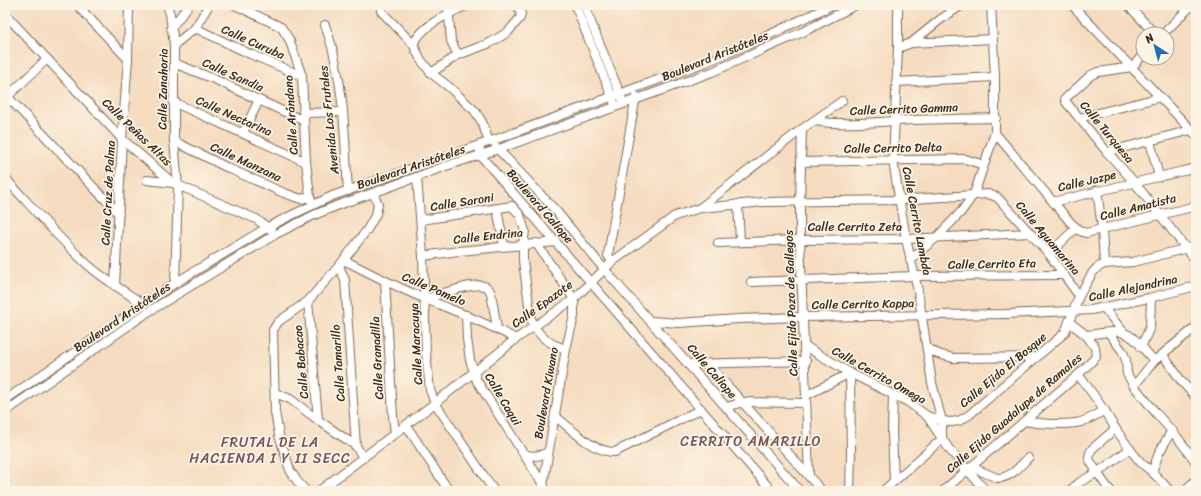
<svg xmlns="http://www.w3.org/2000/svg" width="1201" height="496" font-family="Sriracha,sans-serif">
<rect width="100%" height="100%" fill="#fcf5e5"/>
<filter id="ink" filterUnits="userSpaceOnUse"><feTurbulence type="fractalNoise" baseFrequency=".025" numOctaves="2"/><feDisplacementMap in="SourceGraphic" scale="8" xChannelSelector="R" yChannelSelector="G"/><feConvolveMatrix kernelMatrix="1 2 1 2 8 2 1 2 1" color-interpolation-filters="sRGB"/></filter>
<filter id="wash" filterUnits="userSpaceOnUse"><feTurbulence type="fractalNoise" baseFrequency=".012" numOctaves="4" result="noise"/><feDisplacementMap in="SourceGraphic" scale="16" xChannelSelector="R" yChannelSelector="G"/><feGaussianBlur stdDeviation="0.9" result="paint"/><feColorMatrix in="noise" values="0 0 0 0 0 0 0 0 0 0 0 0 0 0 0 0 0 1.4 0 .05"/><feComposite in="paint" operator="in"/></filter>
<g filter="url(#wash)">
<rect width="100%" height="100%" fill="#f5dbbf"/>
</g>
<g filter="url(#ink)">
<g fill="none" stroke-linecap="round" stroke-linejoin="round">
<g stroke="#7c6856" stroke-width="10">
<g id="minor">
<polyline points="77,5 128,59"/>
<polyline points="167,5 170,14 174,45"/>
<polyline points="235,5 281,27 289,39 302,76 306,162 310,197 313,205"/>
<polyline points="381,5 381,11 413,44 421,60 431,73 449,87 475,111 482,122 489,142"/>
<polyline points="448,5 451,41 458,55"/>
<polyline points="575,5 614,102"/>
<polyline points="584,5 622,99"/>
<polyline points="898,5 898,48 893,161 906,239 918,291 932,383 942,421 942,439"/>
<polyline points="1072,5 1196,135"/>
<polyline points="1128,5 1155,34"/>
<polyline points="5,14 122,139 173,183 256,219 271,230"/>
<path d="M325,25C329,37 333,48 335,60C345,103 345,148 348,191"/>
<polyline points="171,28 189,5"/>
<polyline points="195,28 250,54 302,76"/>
<polyline points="1163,34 1192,5"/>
<polyline points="911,43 993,39"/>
<path d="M413,44C425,23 447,15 467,5"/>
<polyline points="898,48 911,43 941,19 962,5"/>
<polyline points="1143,55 1132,67 1098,72 1091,75 1068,96 1065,99 1066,102 1107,152 1135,183 1196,261"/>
<polyline points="174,63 214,79 304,121"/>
<polyline points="431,73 458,55 490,43 508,32 520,18 521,13 517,5"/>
<polyline points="896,82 995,77"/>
<polyline points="5,94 119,214"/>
<polyline points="5,99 47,59"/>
<polyline points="173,102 306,162"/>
<polyline points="303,113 343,112"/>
<polyline points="1079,118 1161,97"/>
<path d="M814,121C840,125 867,123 894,121C928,119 962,119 996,118"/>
<polyline points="802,129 800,201 800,240 809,476"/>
<polyline points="243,133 259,100"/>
<polyline points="995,133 1071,223 1080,231 1086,233 1196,206"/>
<polyline points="174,141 230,169 284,193 301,199 310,197"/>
<polyline points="1150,141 1159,177"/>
<polyline points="496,147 557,212 604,269 800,491"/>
<polyline points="480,151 480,155 772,491"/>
<polyline points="1107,152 1195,129"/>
<polyline points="801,162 965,159 984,165"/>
<polyline points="417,177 423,256 426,353 430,390 435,403 494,491"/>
<path d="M5,178C32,207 58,238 88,265C105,280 124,291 143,304"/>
<polyline points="147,180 173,183"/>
<polyline points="1097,190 1102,228 1104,264"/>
<polyline points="1053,202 1196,168"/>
<polyline points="738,204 740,241"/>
<polyline points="701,208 764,202 899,200 988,194 997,197 1030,233 1049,254 1079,296"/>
<polyline points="497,209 504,246"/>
<path d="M421,220L512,206L520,215L525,231L523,244V261L531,319C538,337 549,344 566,349"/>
<polyline points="536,243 574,299 574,316 566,349 542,491"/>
<polyline points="718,243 800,240 906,239 1030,233"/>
<polyline points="1049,254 1076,228"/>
<polyline points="423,256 459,251 556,242"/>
<path d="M344,260C371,274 398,288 426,299C457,312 487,323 516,339"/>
<polyline points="910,260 937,237 961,212 974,194 995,133 995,77 991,5"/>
<polyline points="612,262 608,255 609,249 636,96"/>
<polyline points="339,266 345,280 356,446 363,458"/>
<polyline points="385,281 393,416 395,434"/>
<polyline points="751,282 915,276 1063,275"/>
<polyline points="175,283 178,186 174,141 174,45 195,28 209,5"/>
<polyline points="115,286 122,139 128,59 129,5"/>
<path d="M425,299C438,295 473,282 484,286C488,287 489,289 491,293L497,328"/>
<polyline points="308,301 318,420"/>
<polyline points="1104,308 1125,334"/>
<polyline points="466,315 467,339 470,360 477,381 544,486"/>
<polyline points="652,321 679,323 738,319 803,317 1006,314 1091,310 1149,298 1196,286"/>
<polyline points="1196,327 1154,361 1134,386 1156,413 1177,437 1196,462"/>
<polyline points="1109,333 1123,352 1126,360 1127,374 1134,386"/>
<path d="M1086,335C1097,334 1110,331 1121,332C1135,335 1145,351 1154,361"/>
<polyline points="805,346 850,373 908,402 927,416 942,421 951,422 959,421 969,415 1060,337 1065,332 1069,322 1079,296 1093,272 1097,268 1104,264 1133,262 1196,246"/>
<polyline points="1141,347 1150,327 1151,298"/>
<polyline points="927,348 938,354 953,358 1037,357"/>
<polyline points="1163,355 1182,382 1196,397"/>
<polyline points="689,364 806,361"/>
<polyline points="708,364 822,491"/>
<path d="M1078,375C1101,401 1115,432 1137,458C1141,464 1148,468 1153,473C1159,478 1164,485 1170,491"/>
<polyline points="275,393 290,399 318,420 356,446"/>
<polyline points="807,395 850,373 851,454 850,491"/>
<polyline points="893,395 892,433 894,480"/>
<polyline points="5,400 175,283 268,227 290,216 332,196 494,140 706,62 754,42 832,5"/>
<polyline points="727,407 743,402 806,403"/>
<polyline points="5,412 148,312 276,234 314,215 341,204 373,193 446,166 499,149 712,72 805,31 856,5"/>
<path d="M555,416C572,429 592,452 615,452L701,409"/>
<polyline points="927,416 949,449 986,491"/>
<path d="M1025,421C1040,424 1061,425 1076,423C1086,422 1096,415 1105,410"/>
<polyline points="406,425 449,491"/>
<path d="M524,454C533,457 540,457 548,452"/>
<path d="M971,467L997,478C1011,478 1019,467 1028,458"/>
<polyline points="1152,472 1159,453 1172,430"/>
<polyline points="306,491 297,481 290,470 279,435 275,412 273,330 278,322 308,301 339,266 367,230 376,214 378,204 373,193"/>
<polyline points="319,491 435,403 516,339 574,299 612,262 675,216 700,208 802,129 842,101"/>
<polyline points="883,491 942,439"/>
<polyline points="943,491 1078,375 1096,357 1095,347 1086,335 1069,322"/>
<polyline points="1069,491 1080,482 1098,472 1130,449"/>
<path d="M1111,491C1107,488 1090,462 1089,458C1089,454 1090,452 1092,449L1115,429"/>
<polyline points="1184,491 1196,480"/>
</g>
</g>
<use href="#minor" stroke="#fff" stroke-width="8"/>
</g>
</g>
<g text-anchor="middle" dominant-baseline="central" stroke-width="3.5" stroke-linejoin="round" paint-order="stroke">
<g font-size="12" fill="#3b2a1e" stroke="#fcf5e5">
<text transform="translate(253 42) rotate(24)">Calle Curuba</text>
<text transform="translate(715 56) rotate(-22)">Boulevard Aristóteles</text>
<text transform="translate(233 75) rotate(24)">Calle Sandia</text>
<text transform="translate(163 89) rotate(-89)">Calle Zanahoria</text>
<text transform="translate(904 109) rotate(-2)">Calle Cerrito Gamma</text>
<text transform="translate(291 115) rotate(-94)">Calle Arándano</text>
<text transform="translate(234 116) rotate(24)">Calle Nectarina</text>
<text transform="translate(329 120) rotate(-96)">Avenida Los Frutales</text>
<text transform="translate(137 132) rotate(44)">Calle Peñas Altas</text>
<text transform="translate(1107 132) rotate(50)">Calle Turquesa</text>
<text transform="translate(893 148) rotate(-1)">Calle Cerrito Delta</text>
<text transform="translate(246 162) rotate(25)">Calle Manzana</text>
<text transform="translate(411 167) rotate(-19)">Boulevard Aristóteles</text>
<text transform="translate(1087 181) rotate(-13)">Calle Jazpe</text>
<text transform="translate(108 193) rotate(-87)">Calle Cruz de Palma</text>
<text transform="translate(462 202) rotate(-9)">Calle Saroni</text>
<text transform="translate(540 206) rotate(49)">Boulevard Calíope</text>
<text transform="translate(1138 207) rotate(-14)">Calle Amatista</text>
<text transform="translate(917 221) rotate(79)">Calle Cerrito Lambda</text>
<text x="855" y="227">Calle Cerrito Zeta</text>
<text transform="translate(488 236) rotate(-6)">Calle Endrina</text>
<text transform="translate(1048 238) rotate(50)">Calle Aguamarina</text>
<text transform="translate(992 264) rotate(-1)">Calle Cerrito Eta</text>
<text transform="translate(1133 288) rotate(-12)">Calle Alejandrina</text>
<text transform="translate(434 289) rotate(23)">Calle Pomelo</text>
<text transform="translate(791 303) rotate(-92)">Calle Ejido Pozo de Gallegos</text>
<text transform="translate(542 304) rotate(-36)">Calle Epazote</text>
<text transform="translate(863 304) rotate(-1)">Calle Cerrito Kappa</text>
<text transform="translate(122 317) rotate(-34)">Boulevard Aristóteles</text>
<text transform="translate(416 344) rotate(-93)">Calle Maracuya</text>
<text transform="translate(377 358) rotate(-93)">Calle Granadilla</text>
<text transform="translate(301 362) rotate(-95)">Calle Babacao</text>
<text transform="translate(338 363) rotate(-94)">Calle Tamarillo</text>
<text transform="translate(1003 370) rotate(-40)">Calle Ejido El Bosque</text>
<text transform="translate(712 371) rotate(49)">Calle Caliope</text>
<text transform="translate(879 375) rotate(29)">Calle Cerrito Omega</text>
<text transform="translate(546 393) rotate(-80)">Boulevard Kiwano</text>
<text transform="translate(503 399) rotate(59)">Calle Caqui</text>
<text transform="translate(1014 413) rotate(-41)">Calle Ejido Guadalupe de Ramales</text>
</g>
<g font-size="14" letter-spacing="1" fill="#785560" stroke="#fcf5e5">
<text x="751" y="441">CERRITO AMARILLO</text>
<text x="270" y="442">FRUTAL DE LA<tspan x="270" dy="16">HACIENDA I Y II SECC</tspan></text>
</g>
</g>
<rect width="1201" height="496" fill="none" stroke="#fcf5e5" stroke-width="20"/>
<g transform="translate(1155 46) rotate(324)"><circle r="19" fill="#fcf5e5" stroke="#afa495"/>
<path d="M0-3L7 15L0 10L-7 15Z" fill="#1f6fb2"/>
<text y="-6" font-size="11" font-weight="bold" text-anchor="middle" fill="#3b2a1e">N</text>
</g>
</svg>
